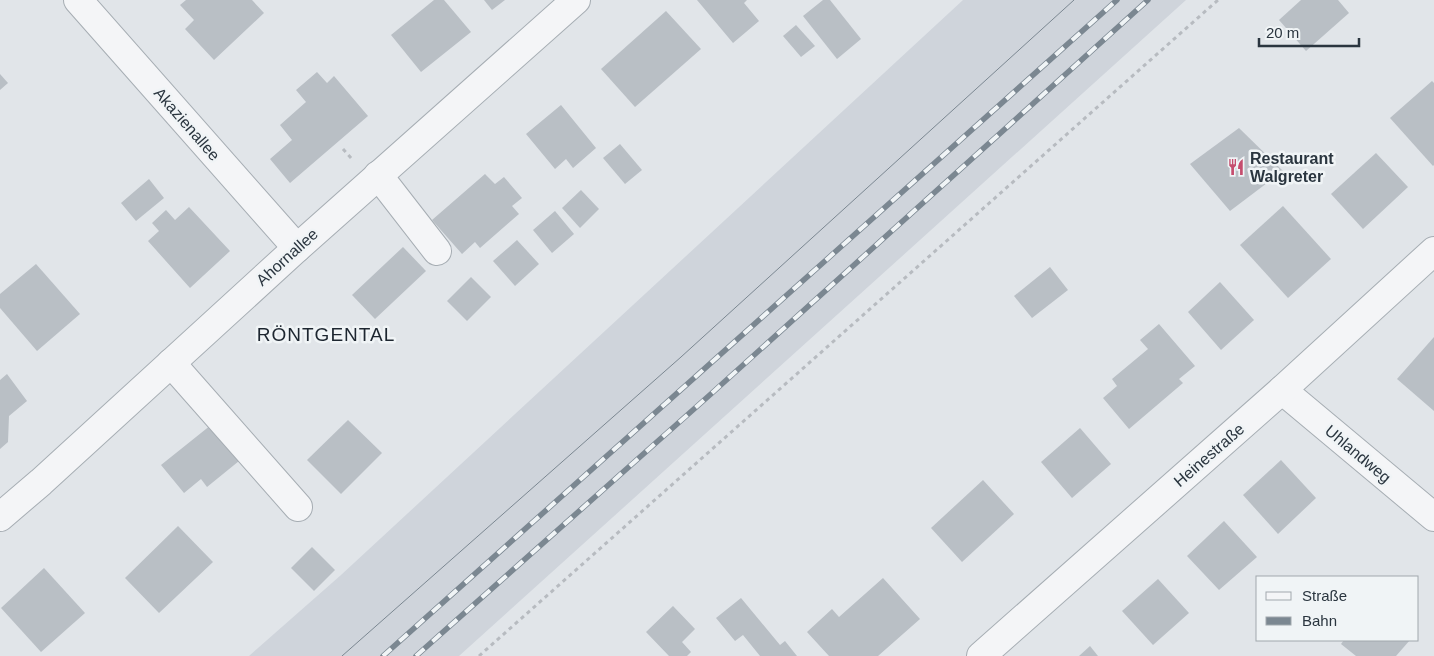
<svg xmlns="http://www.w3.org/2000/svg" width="1434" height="656" font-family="Arial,sans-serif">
<rect width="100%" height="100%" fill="#e1e5e9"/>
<polygon fill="#cfd4db" points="963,0 1186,0 459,656 249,656 341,575"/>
<g fill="#b9bfc5">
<polygon points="186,0 252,0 264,13 214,60 185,29 194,20 180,5"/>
<polygon points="434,0 444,0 471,32 421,72 391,35"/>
<polygon points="484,0 505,0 492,10"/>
<polygon points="697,0 747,0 744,3 759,21 733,43"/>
<polygon points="823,0 830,0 861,39 837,59 803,16"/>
<polygon points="1301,0 1338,0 1349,13 1306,51 1279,20"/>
<polygon points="666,11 701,49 635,107 601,69"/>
<polygon points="796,25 815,46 801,57 783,36"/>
<polygon points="317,72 327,83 334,76 368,116 290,183 270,159 292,140 280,125 306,102 296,90"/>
<polygon points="0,74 8,83 0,90"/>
<polygon points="1432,81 1434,83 1434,165 1433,166 1390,118"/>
<polygon points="561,105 596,148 573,168 566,159 555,169 526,134"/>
<polygon points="1239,128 1283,171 1230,211 1190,164"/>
<polygon points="620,144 642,170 625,184 603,158"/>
<polygon points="1376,153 1408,187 1363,229 1331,194"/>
<polygon points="485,174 495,184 504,177 522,198 512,206 519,214 480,248 475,242 462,254 432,220"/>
<polygon points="149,179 164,198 136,221 121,203"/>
<polygon points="581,190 599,209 580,228 562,208"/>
<polygon points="1283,206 1331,259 1288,298 1240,245"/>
<polygon points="189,207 230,251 190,288 148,241 159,231 152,223 166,210 175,220"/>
<polygon points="555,211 574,234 552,253 533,230"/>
<polygon points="517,240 539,264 515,286 493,261"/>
<polygon points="403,247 426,271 375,319 352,295"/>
<polygon points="36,264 80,314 37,351 0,308 0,294"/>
<polygon points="1050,267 1068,290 1032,318 1014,296"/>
<polygon points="471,277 491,297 467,321 447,301"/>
<polygon points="1220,282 1254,320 1221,350 1188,312"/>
<polygon points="1159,324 1195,366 1179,379 1183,383 1129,429 1103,398 1117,386 1112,379 1148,349 1140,340"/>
<polygon points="1434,337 1434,411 1397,379"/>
<polygon points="7,374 27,401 9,416 8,442 0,449 0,380"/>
<polygon points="348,420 382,453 341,494 307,460"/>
<polygon points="211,425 239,461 207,487 201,479 184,493 161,465"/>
<polygon points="1080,428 1111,464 1072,498 1041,462"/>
<polygon points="1281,460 1316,498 1278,534 1243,495"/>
<polygon points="983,480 1014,514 962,562 931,528"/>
<polygon points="1224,521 1257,557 1219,590 1187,556"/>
<polygon points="178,526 213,562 159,613 125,578"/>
<polygon points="312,547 335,570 314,591 291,568"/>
<polygon points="44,568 85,613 41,652 1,608"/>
<polygon points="883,578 920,619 878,656 829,656 807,632 832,609 839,617"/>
<polygon points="1158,579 1189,613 1153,645 1122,611"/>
<polygon points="741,598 780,645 785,641 797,656 760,656 743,635 735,641 716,618"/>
<polygon points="673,606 695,629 682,642 691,652 687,656 669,656 646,632"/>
<polygon points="1344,640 1410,640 1396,656 1356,656 1341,644"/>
<polygon points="1090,646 1098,656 1079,656"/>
</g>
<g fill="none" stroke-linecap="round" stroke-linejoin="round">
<g stroke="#a6adb3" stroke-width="30">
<g id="minor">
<polyline points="78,0 297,248"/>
<polyline points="378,175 437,251"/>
<polyline points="171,363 298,507"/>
<polyline points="1282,390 1434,517"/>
<polyline points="0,517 41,482 297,248 576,0"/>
<polyline points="981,656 1282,390 1434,251"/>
</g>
</g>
<g stroke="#b7bbc0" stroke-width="3" stroke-dasharray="4 4" stroke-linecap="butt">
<polyline points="343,149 352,159"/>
<polyline points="479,656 1218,0"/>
</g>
<use href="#minor" stroke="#f4f5f7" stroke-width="28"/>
<polyline stroke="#7b8791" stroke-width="1" points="342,656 681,357 1074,0"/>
<g stroke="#7b8791" stroke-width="5.5">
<g id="rail">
<polyline points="383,656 1117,0"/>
<polyline points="416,656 712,393 1148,0"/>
</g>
</g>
<use href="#rail" stroke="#f0f4f6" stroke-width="4" stroke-dasharray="11" stroke-linecap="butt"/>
</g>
<defs>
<g id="restaurant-bare" transform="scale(1.35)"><path d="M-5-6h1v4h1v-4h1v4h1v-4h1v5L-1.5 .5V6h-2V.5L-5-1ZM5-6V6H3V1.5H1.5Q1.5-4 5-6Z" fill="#c54e6f" stroke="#f0f4f6" stroke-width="2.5" paint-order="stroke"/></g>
</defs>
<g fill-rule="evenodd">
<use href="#restaurant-bare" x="1236" y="167"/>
</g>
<g text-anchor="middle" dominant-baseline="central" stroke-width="5" stroke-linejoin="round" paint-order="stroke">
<g font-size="16" fill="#2a353f" stroke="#f0f4f6">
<text transform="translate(187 124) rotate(49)">Akazienallee</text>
<text transform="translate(287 257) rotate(-42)">Ahornallee</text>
<text transform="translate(1358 454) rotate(40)">Uhlandweg</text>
<text transform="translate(1209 455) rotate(-41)">Heinestraße</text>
</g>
<g font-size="16" font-weight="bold" fill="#2a353f" stroke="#f0f4f6" text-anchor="start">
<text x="1250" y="158">Restaurant<tspan x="1250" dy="18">Walgreter</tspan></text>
</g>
<g font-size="19" letter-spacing="1" fill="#1d2630" stroke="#f0f4f6">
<text x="326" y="334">RÖNTGENTAL</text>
</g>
</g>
<rect x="1256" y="576" width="162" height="65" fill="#f0f4f6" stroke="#a1a8ad"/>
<rect x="1266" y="592" width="25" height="8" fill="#f4f5f7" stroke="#a1a8ad"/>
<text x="1302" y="601" font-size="15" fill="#2a353f">Straße</text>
<rect x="1266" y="617" width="25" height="8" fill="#7b8791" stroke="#a1a8ad"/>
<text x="1302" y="626" font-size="15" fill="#2a353f">Bahn</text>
<path d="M1259 38v8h100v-8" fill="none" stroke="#2a353f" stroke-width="2.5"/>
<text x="1266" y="38" font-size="15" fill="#2a353f" stroke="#f0f4f6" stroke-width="4" paint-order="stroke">20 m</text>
</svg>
